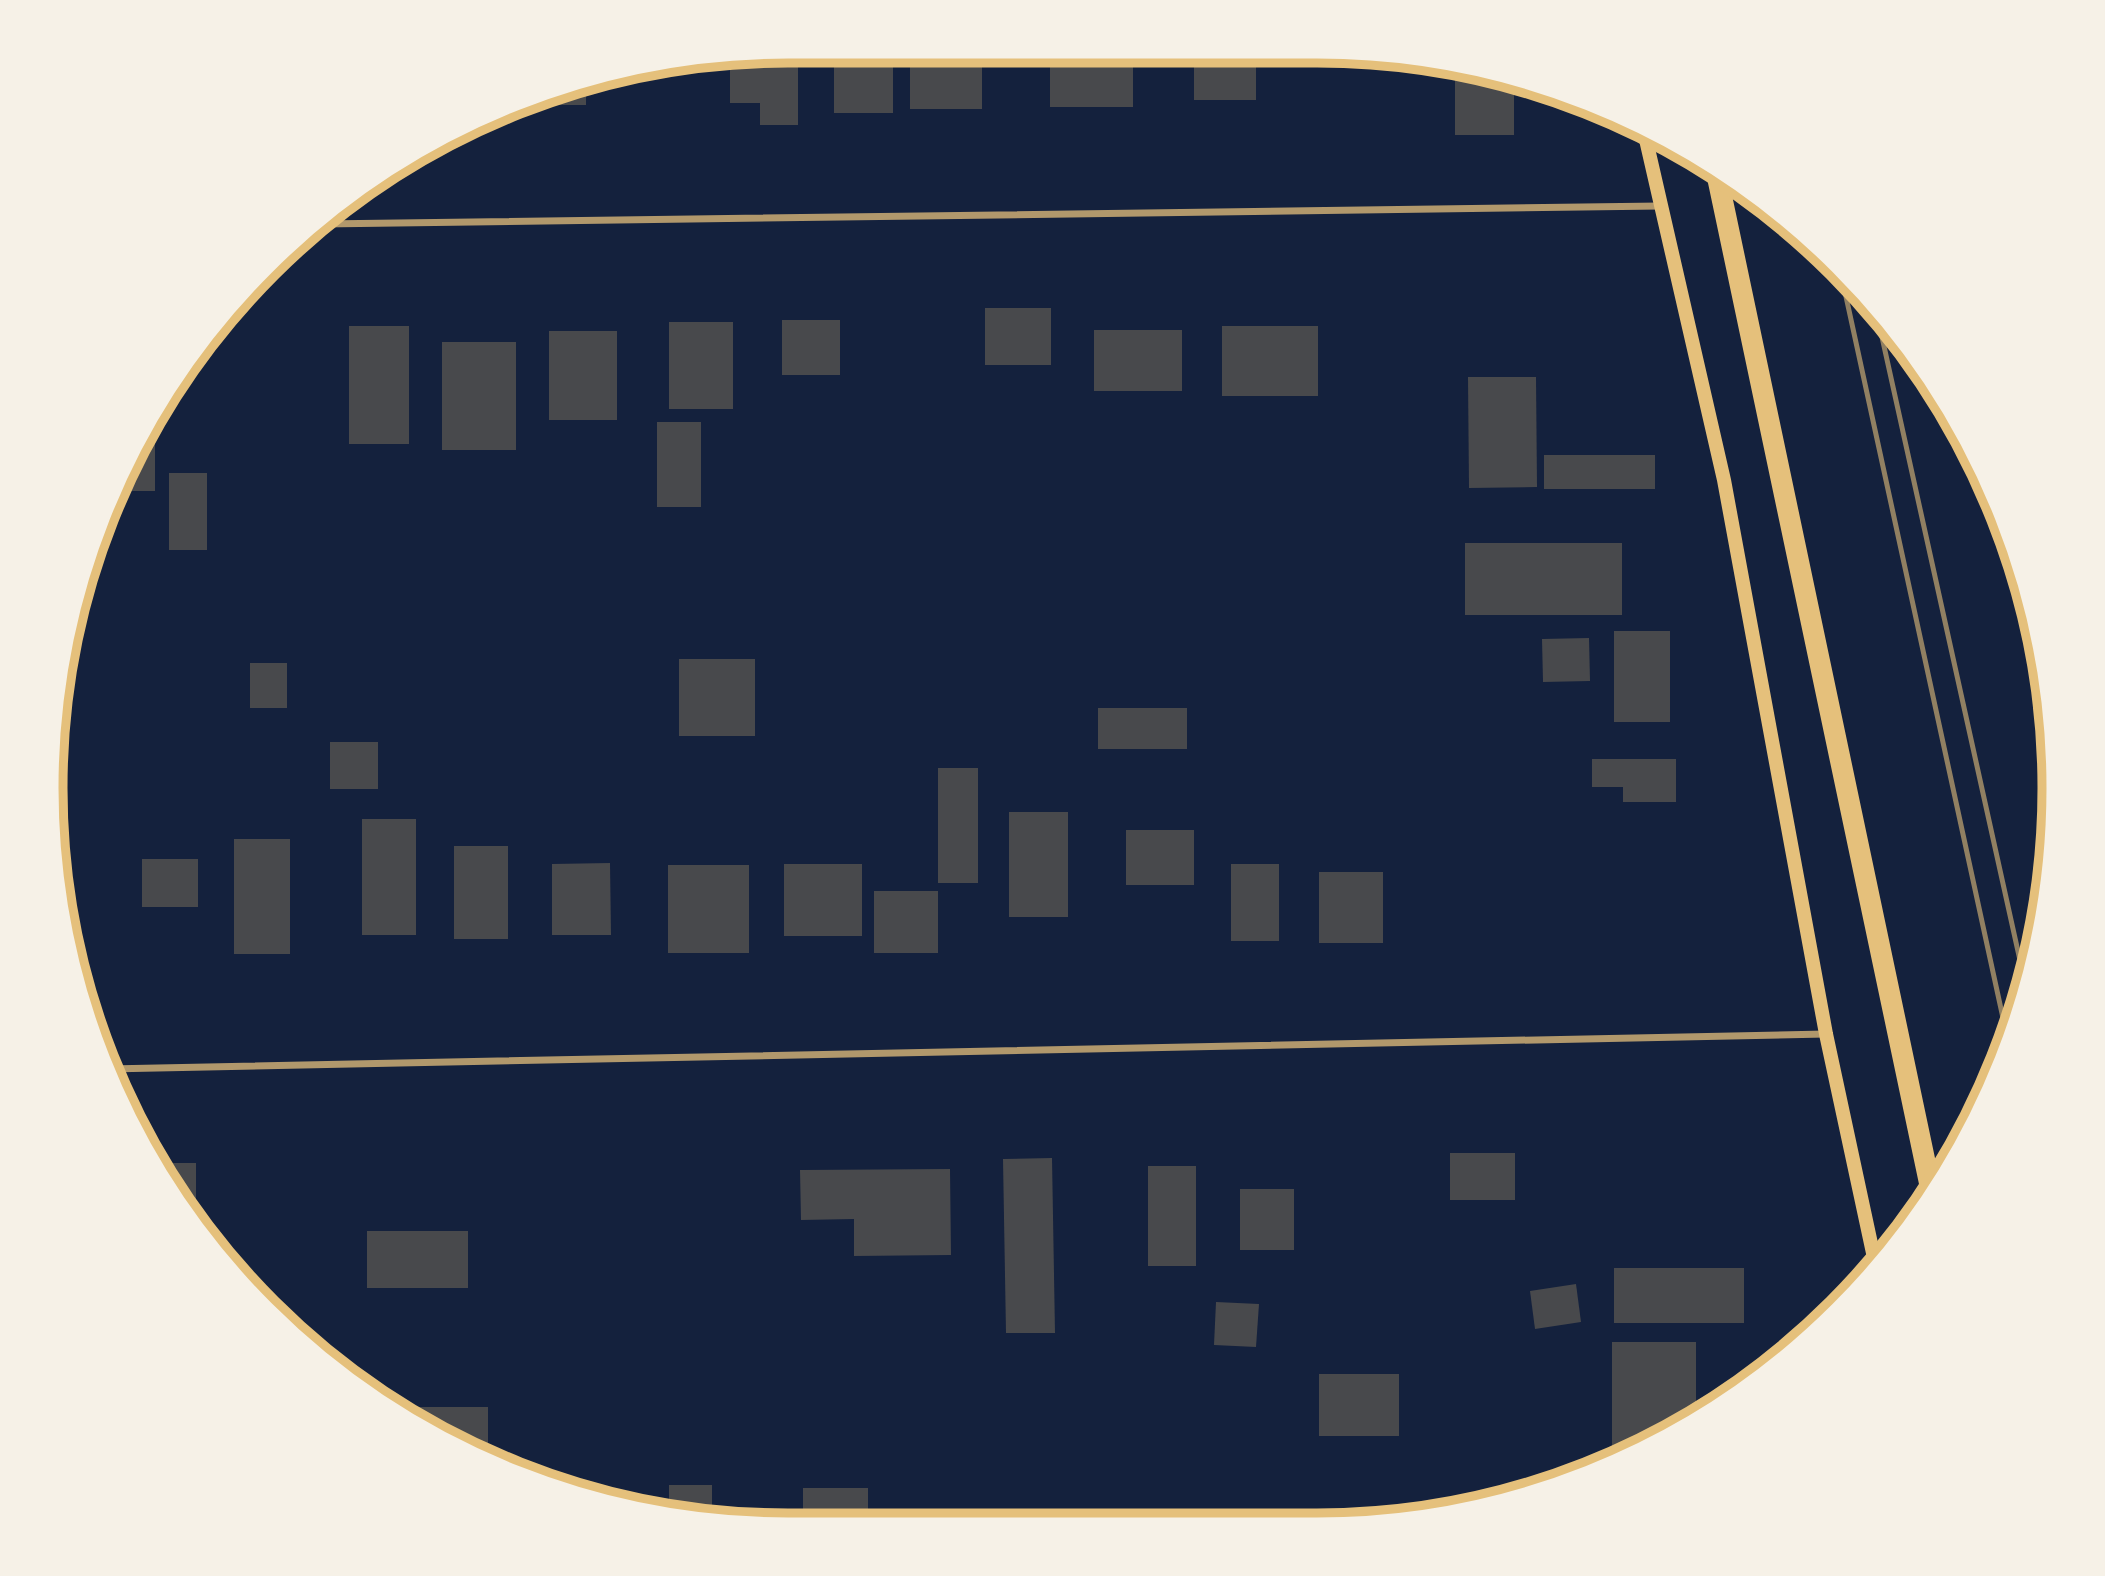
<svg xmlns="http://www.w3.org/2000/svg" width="2105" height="1576" font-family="'PT Sans Narrow',sans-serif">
<rect width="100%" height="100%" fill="#14213d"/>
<g fill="#48494c">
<polygon points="788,51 798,51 798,125 760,125 760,103 730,103 730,58"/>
<rect x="834" y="51" width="59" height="62"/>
<rect x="910" y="51" width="72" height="58"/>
<polygon points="1050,51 1133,52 1133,107 1050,107"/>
<rect x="1194" y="58" width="62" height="42"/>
<polygon points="1455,67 1514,78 1514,135 1455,135"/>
<polygon points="586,80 586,105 528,105"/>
<rect x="985" y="308" width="66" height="57"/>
<rect x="782" y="320" width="58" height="55"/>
<rect x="669" y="322" width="64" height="87"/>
<rect x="349" y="326" width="60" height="118"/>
<rect x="1222" y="326" width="96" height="70"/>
<rect x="1094" y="330" width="88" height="61"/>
<rect x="549" y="331" width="68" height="89"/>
<rect x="442" y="342" width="74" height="108"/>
<polygon points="1468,377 1536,377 1537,487 1469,488"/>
<polygon points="169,394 169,418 155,418 155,491 117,491 127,462"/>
<rect x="657" y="422" width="44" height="85"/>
<rect x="1544" y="455" width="111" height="34"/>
<rect x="169" y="473" width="38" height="77"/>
<rect x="1465" y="543" width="157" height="72"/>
<rect x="1614" y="631" width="56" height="91"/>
<polygon points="1589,638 1590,681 1543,682 1542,639"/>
<rect x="679" y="659" width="76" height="77"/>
<rect x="250" y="663" width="37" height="45"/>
<rect x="1098" y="708" width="89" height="41"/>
<rect x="330" y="742" width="48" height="47"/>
<polygon points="1592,759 1676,759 1676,802 1623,802 1623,787 1592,787"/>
<rect x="938" y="768" width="40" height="115"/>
<rect x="1009" y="812" width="59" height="105"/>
<rect x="362" y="819" width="54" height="116"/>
<rect x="1126" y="830" width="68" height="55"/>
<rect x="234" y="839" width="56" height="115"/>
<rect x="454" y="846" width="54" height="93"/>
<rect x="142" y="859" width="56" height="48"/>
<polygon points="610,863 611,935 552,935 552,864"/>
<rect x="784" y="864" width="78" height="72"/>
<rect x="1231" y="864" width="48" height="77"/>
<rect x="668" y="865" width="81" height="88"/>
<rect x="1319" y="872" width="64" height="71"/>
<rect x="874" y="891" width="64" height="62"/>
<rect x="1450" y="1153" width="65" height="47"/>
<polygon points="1052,1158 1055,1333 1006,1333 1003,1159"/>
<polygon points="157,1163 196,1163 196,1226"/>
<rect x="1148" y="1166" width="48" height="100"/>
<polygon points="950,1169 951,1255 854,1256 854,1219 801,1220 800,1170"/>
<rect x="1240" y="1189" width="54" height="61"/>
<rect x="367" y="1231" width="101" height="57"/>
<rect x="1614" y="1268" width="130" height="55"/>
<polygon points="1576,1284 1581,1322 1535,1329 1530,1291"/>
<polygon points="1216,1302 1259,1304 1256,1347 1214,1345"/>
<polygon points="1612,1342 1696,1342 1696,1413 1627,1453 1612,1453"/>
<rect x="1319" y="1374" width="80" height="62"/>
<polygon points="392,1407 488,1407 488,1455 420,1427"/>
<polygon points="1604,1466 1600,1469 1563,1479 1563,1467"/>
<polygon points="669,1485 712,1485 712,1519 669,1512"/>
<rect x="803" y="1488" width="65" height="35"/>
</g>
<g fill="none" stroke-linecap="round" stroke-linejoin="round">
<g stroke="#b1986c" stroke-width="7">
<polyline points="322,224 1660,206"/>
<polyline points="108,1069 1826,1034"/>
</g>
<polyline stroke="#e5c07b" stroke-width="14" points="1644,131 1724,480 1826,1034 1876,1267"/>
<polyline stroke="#e5c07b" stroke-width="21" points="1716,170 1931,1190"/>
<g stroke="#918062" stroke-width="5">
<polyline points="1840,269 2008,1041"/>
<polyline points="1876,310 2025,983"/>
</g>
</g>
<path d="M0 0H2105V1576H0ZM788 63H1317A725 725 0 0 1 2042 788V788A725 725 0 0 1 1317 1513H788A725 725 0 0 1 63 788V788A725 725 0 0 1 788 63Z" fill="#f6f1e7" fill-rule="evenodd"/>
<path fill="none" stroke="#e5c07b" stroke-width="9" d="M788 63H1317A725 725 0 0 1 2042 788V788A725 725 0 0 1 1317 1513H788A725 725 0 0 1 63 788V788A725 725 0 0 1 788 63Z"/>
</svg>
